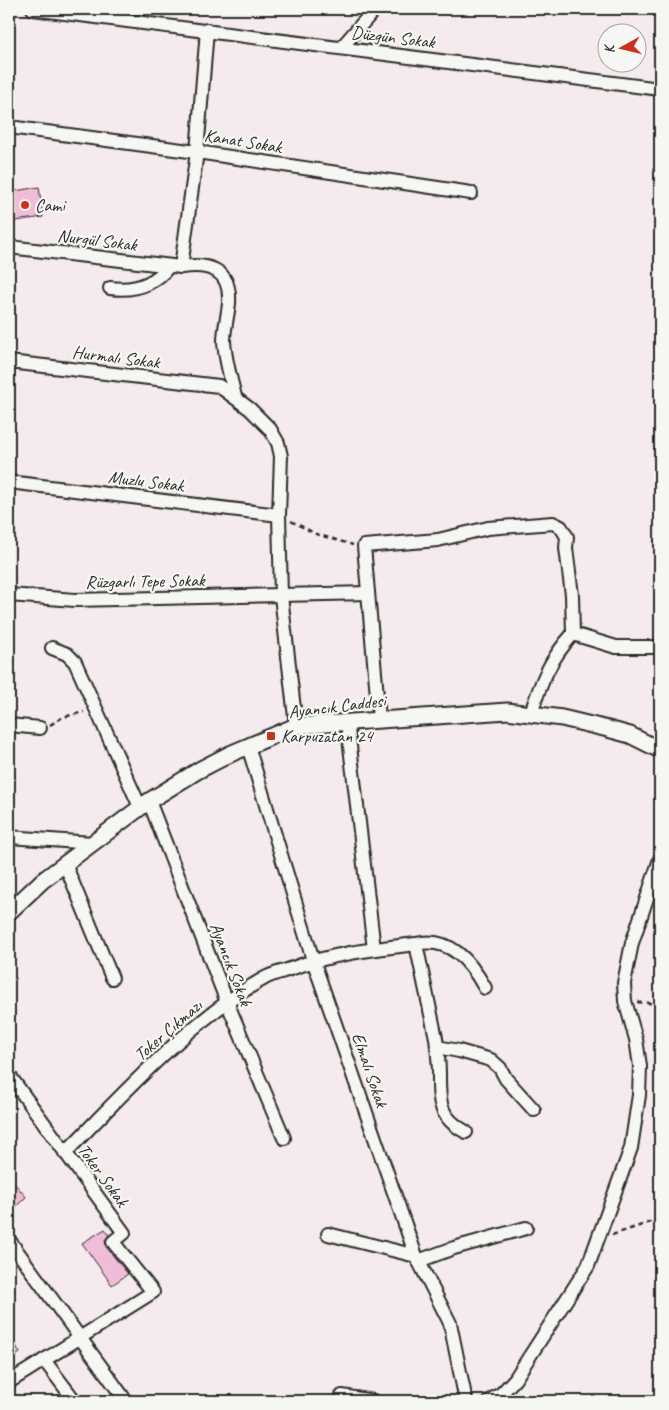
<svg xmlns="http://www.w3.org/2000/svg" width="669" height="1410" font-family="Caveat,sans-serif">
<rect width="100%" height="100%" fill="#f5eaed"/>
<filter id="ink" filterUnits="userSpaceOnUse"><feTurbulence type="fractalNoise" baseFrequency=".02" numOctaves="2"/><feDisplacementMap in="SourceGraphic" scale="10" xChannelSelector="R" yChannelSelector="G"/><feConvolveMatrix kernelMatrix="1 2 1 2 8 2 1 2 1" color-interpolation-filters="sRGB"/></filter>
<g filter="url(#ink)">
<g fill="#f1bcd8" stroke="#2b2b2b">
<polygon points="39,187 43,217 9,222 9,192"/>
<polygon points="9,1177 26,1197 9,1213"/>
<polygon points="105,1229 109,1235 105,1240 106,1247 128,1274 112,1285 82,1243"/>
<polygon points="9,1333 20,1353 9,1361"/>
</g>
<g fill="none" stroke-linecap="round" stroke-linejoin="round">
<g stroke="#2b2b2b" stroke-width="16">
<g id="minor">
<polyline points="33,9 660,89"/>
<polyline points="341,48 375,9"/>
<polyline points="9,127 197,152 471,193"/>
<path d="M9,247L181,267C209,263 231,269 229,303C228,316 224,328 224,341C225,360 231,379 235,397"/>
<polyline points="181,267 197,152 207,30"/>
<path d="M110,288C133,291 154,285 169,266"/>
<polyline points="9,362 219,386 250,409 270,429 278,443 281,456 279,515 281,596 296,726"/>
<polyline points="9,482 279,515"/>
<polyline points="9,595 75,600 368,593"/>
<polyline points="52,648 67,654 75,662 140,807"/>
<path d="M531,713C541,682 550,659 573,634"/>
<polyline points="379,719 364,546 438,540 488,528 553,523 561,527 567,537 566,548 572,595 573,634 616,647 660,647"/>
<polyline points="347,721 374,949"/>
<polyline points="9,725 40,728"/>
<polyline points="248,746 313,960 416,1256 450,1323 466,1401"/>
<polyline points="149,801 227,1002 284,1138"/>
<polyline points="9,837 92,843"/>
<polyline points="65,864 112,978"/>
<path d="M416,944C450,936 470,961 485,988"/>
<polyline points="437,1047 459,1051 491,1060 500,1068 506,1079 534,1110"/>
<polyline points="9,1075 124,1233 113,1242 153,1292 9,1382"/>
<path d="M65,1153C124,1093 191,1019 265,978C272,974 282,972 290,969C330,954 373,949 416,944L436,1038C437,1049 439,1061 439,1073C439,1101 438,1117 466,1132"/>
<polyline points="328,1234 416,1256"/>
<polyline points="9,1240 126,1401"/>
<polyline points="418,1261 454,1248 526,1228"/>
<polyline points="44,1360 75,1401"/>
<polyline points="342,1396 373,1401"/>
<polyline points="489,1401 502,1393 515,1379 588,1266 631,1148 639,1095 640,1066 636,1039 625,1001 624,983 632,943 660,859"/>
</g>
</g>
<g stroke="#2b2b2b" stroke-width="19">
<polyline id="tertiary" points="9,912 42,881 149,801 199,770 230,754 296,726 507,711 562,718 608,729 630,735 660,750"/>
</g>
<g stroke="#2b2b2b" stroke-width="2.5" stroke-dasharray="5 4" stroke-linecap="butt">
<polyline points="291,521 316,534 353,545"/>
<polyline points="50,725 63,717 84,712"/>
<polyline points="637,1002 660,1004"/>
<polyline points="612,1235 660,1219"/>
</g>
<use href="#minor" stroke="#f6f6f2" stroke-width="12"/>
<use href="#tertiary" stroke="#f6f6f2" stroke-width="15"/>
</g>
</g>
<g fill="#c8321e" stroke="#f6f6f2" stroke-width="2">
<circle cx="25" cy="205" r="5"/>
<rect x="266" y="731" width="10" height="10" rx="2.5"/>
</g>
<g text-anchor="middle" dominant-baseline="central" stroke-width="4.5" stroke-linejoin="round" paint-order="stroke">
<g font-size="18" fill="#2b2b2b" stroke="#f6f6f2">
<text transform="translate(393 37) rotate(7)">Düzgün Sokak</text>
<text transform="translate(243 141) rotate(9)">Kanat Sokak</text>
<text transform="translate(97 240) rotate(7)">Nurgül Sokak</text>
<text transform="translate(116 357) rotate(7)">Hurmalı Sokak</text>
<text transform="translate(146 481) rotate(7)">Muzlu Sokak</text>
<text transform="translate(145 581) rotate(-1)">Rüzgarlı Tepe Sokak</text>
<text transform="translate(337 706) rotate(-7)">Ayancık Caddesi</text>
<text transform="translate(231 964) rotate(69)">Ayancık Sokak</text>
<text transform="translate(168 1030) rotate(-41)">Toker Çıkmazı</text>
<text transform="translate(370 1070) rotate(71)">Elmalı Sokak</text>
<text transform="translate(103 1175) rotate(54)">Toker Sokak</text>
</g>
<g font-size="18" fill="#2b2b2b" stroke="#f6f6f2" text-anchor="start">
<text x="35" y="205">Cami</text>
<text x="281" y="736">Karpuzatan 24</text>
</g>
</g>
<rect width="669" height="1410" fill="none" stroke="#f6f6f2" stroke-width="30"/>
<rect x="15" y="15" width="639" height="1380" fill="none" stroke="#2b2b2b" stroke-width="2" filter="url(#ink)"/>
<g transform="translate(622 48) rotate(262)"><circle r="24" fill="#f6f6f2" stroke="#a5a5a2"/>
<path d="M0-4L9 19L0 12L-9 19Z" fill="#c8321e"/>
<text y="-8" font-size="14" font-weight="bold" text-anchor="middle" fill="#2b2b2b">K</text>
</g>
</svg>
